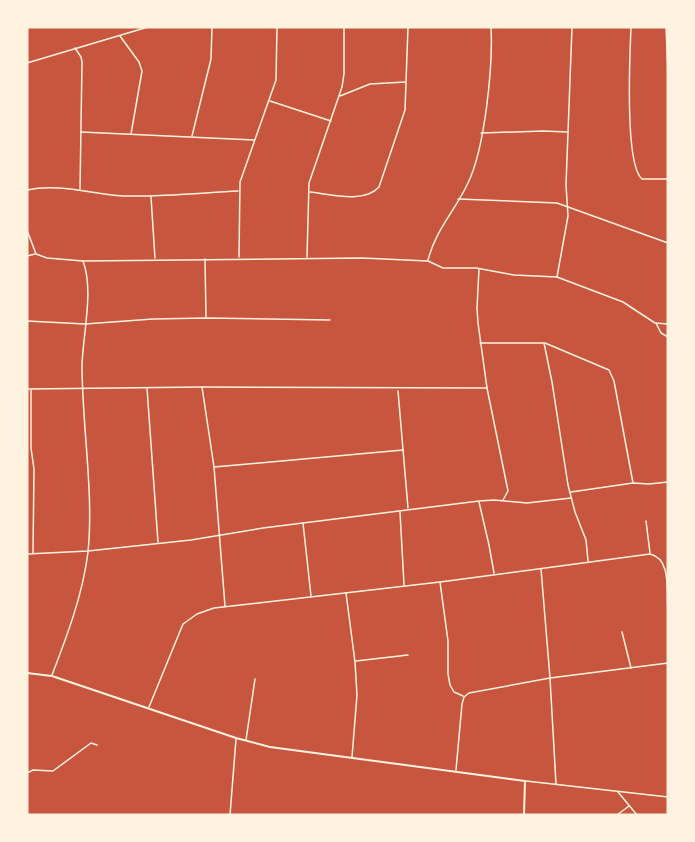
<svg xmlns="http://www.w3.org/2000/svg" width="695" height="842" font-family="Montserrat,sans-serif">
<rect width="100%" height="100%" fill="#c8553d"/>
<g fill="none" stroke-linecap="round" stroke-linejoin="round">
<g stroke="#fff3e0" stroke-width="1.5">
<path d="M631,27C630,53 624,164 642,179H668"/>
<polyline points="666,27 668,75"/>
<polyline points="120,36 139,62 142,71 131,134"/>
<polyline points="75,48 81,57 82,62 80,189"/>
<polyline points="27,63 148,27"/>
<polyline points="340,96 370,84 405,82"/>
<polyline points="270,101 331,121"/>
<polyline points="81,132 254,140"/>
<polyline points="481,133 543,131 568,132"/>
<polyline points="192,136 211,59 212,27"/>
<path d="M27,190C59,183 91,194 123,196C161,197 200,193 238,191"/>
<path d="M310,192C329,194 364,204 379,187L405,110L408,27"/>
<polyline points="151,197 155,258"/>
<polyline points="458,199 557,203 668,243"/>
<polyline points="27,230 36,254 47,258 83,261 362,258 428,261 443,268 476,268 514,275 557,277 568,216 566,185 572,27"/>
<polyline points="27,256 35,254"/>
<polyline points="239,257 240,182 276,80 277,27"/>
<polyline points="307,257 309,183 342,87 344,74 344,27"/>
<polyline points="205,259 206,317"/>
<path d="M428,260C436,229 455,211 468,183C485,148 493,66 491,27"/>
<polyline points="479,269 477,308 478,323 487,388 508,491 503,500"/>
<polyline points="557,277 623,302 655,323 668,324"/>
<polyline points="27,321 85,324 153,319 206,318 330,320"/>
<polyline points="656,323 661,333 668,337"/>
<polyline points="480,343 544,343 552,382 568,485 575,512 586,540 588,561"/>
<polyline points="545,343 609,370 614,381 633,483"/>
<polyline points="202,387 214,467 225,606"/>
<polyline points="147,388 158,542"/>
<polyline points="27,389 202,387 487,388"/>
<polyline points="31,390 31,448 34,469 33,553"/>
<polyline points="398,391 408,508"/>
<polyline points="214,467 403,450"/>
<polyline points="571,492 633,483 649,484 668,482"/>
<polyline points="479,502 489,545 494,573"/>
<polyline points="400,512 404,585"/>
<polyline points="646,521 650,553"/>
<polyline points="303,523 311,596"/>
<polyline points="27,554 88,551 191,540 263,528 479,501 494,500 527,503 571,498"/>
<polyline points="541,569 550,678 556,784"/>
<polyline points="440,582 448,641 448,674 450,685 454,692 463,696"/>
<polyline points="346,593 355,662 357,695 352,757"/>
<polyline points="622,632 631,668"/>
<polyline points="356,661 408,655"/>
<path d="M52,675C67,636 83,594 88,552C94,492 82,426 82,365C83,334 94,290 83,261"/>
<path d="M149,707L183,624L197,614L214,608L440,582L650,554C672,559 666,591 668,610"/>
<polyline points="246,740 255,679"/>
<polyline points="456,770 462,704 464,697 469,693 550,678 668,663"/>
<polyline points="27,773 33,770 53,771 91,743 97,745"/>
<polyline points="526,781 668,797"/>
<polyline points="618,792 637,815"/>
<polyline points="230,815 236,739"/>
<polyline points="617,815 629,806"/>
</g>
<polyline stroke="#fff3e0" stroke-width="2" points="27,673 52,676 236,738 270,747 525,781 524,815"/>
</g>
<rect width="695" height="842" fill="none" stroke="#fff3e0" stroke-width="57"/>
</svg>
